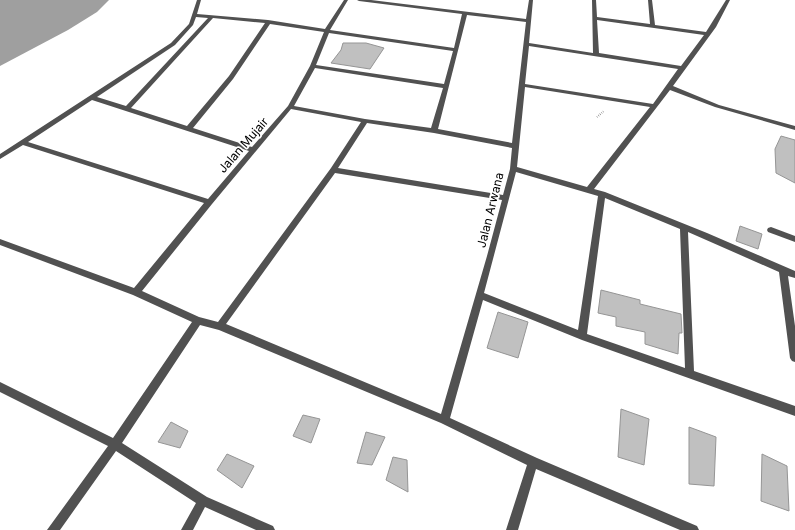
<svg xmlns="http://www.w3.org/2000/svg" width="795" height="530" font-family="Inter,sans-serif">
<rect width="100%" height="100%" fill="#fff"/>
<polygon fill="#9f9f9f" points="0,0 109,0 97,12 68,30 0,66"/>
<g fill="#c0c0c0" stroke="#959595">
<polygon points="343,43 366,43 384,48 370,69 331,63 341,50"/>
<polygon points="781,136 795,140 795,183 776,173 775,149"/>
<polygon points="740,226 762,234 758,249 736,241"/>
<polygon points="601,290 640,300 640,304 681,314 682,333 679,333 678,354 645,344 645,332 616,326 616,317 598,313"/>
<polygon points="498,312 528,322 518,358 487,348"/>
<polygon points="621,409 649,419 644,465 618,457"/>
<polygon points="303,415 320,419 311,443 293,436"/>
<polygon points="171,422 188,431 180,448 158,442"/>
<polygon points="689,427 716,437 714,486 689,484"/>
<polygon points="366,432 385,437 372,465 357,463"/>
<polygon points="227,454 254,466 242,488 217,470"/>
<polygon points="762,454 787,466 789,511 761,501"/>
<polygon points="393,457 407,460 408,492 386,480"/>
</g>
<g fill="none" stroke-linecap="round" stroke-linejoin="round">
<polyline stroke="#737373" stroke-width="2" stroke-dasharray="0.5 1.5" stroke-linecap="butt" points="597,117 604,111"/>
<g fill="#515151" fill-rule="evenodd">
<path d="M197,0H201L197,14L268,20L325,29L344,0H348L330,30L454,48L462,14L359,1L357,0H371L526,19L529,0H533L529,43L593,53L592,0H596L597,17L650,24L648,0H652L655,25L706,32L726,0H730L716,27L673,86L719,105L795,126V130L715,107L670,90L594,189L605,192L707,233L795,271V278L788,276L795,326V362L792,361L790,358L779,272L688,232L694,371L795,406V416L582,340L483,300L450,418L537,458L697,526L699,530H680L536,469L518,530H506L527,465L441,423L219,330L200,325L122,443L207,497L273,526L275,530H256L205,507L193,530H181L196,503L116,451L60,530H47L108,446L0,392V382L113,438L192,322L133,295L0,245V239L134,288L204,203L23,145L0,159V154L171,43L189,24ZM467,15L526,22L512,143L438,129ZM196,17L208,18L126,106L97,97L175,45L193,25ZM213,18L265,23L229,76L187,126L131,108ZM597,20L704,35L681,66L599,53ZM270,24L324,32L310,66L288,106L252,147L193,128L233,79ZM329,33L453,51L444,84L316,65ZM529,46L678,69L653,104L525,84ZM315,68L443,88L431,128L365,119L294,106ZM525,87L650,107L587,187L517,167ZM92,100L249,151L208,199L28,142ZM291,109L361,122L331,168L218,322L199,317L142,291L212,204ZM367,123L434,133L512,148L510,169L503,195L338,168ZM516,172L598,196L578,330L484,293ZM335,173L502,200L487,256L441,414L226,324ZM605,198L680,229L685,368L587,334Z"/>
<polygon points="771,227 795,236 795,242 768,232 767,230 768,228"/>
</g>
</g>
<g text-anchor="middle" dominant-baseline="central" stroke-width="3.5" stroke-linejoin="round" paint-order="stroke">
<g font-size="12" fill="#000" stroke="#fff">
<text transform="translate(243 145) rotate(-49)">Jalan Mujair</text>
<text transform="translate(490 210) rotate(-76)">Jalan Arwana</text>
</g>
</g>
</svg>
